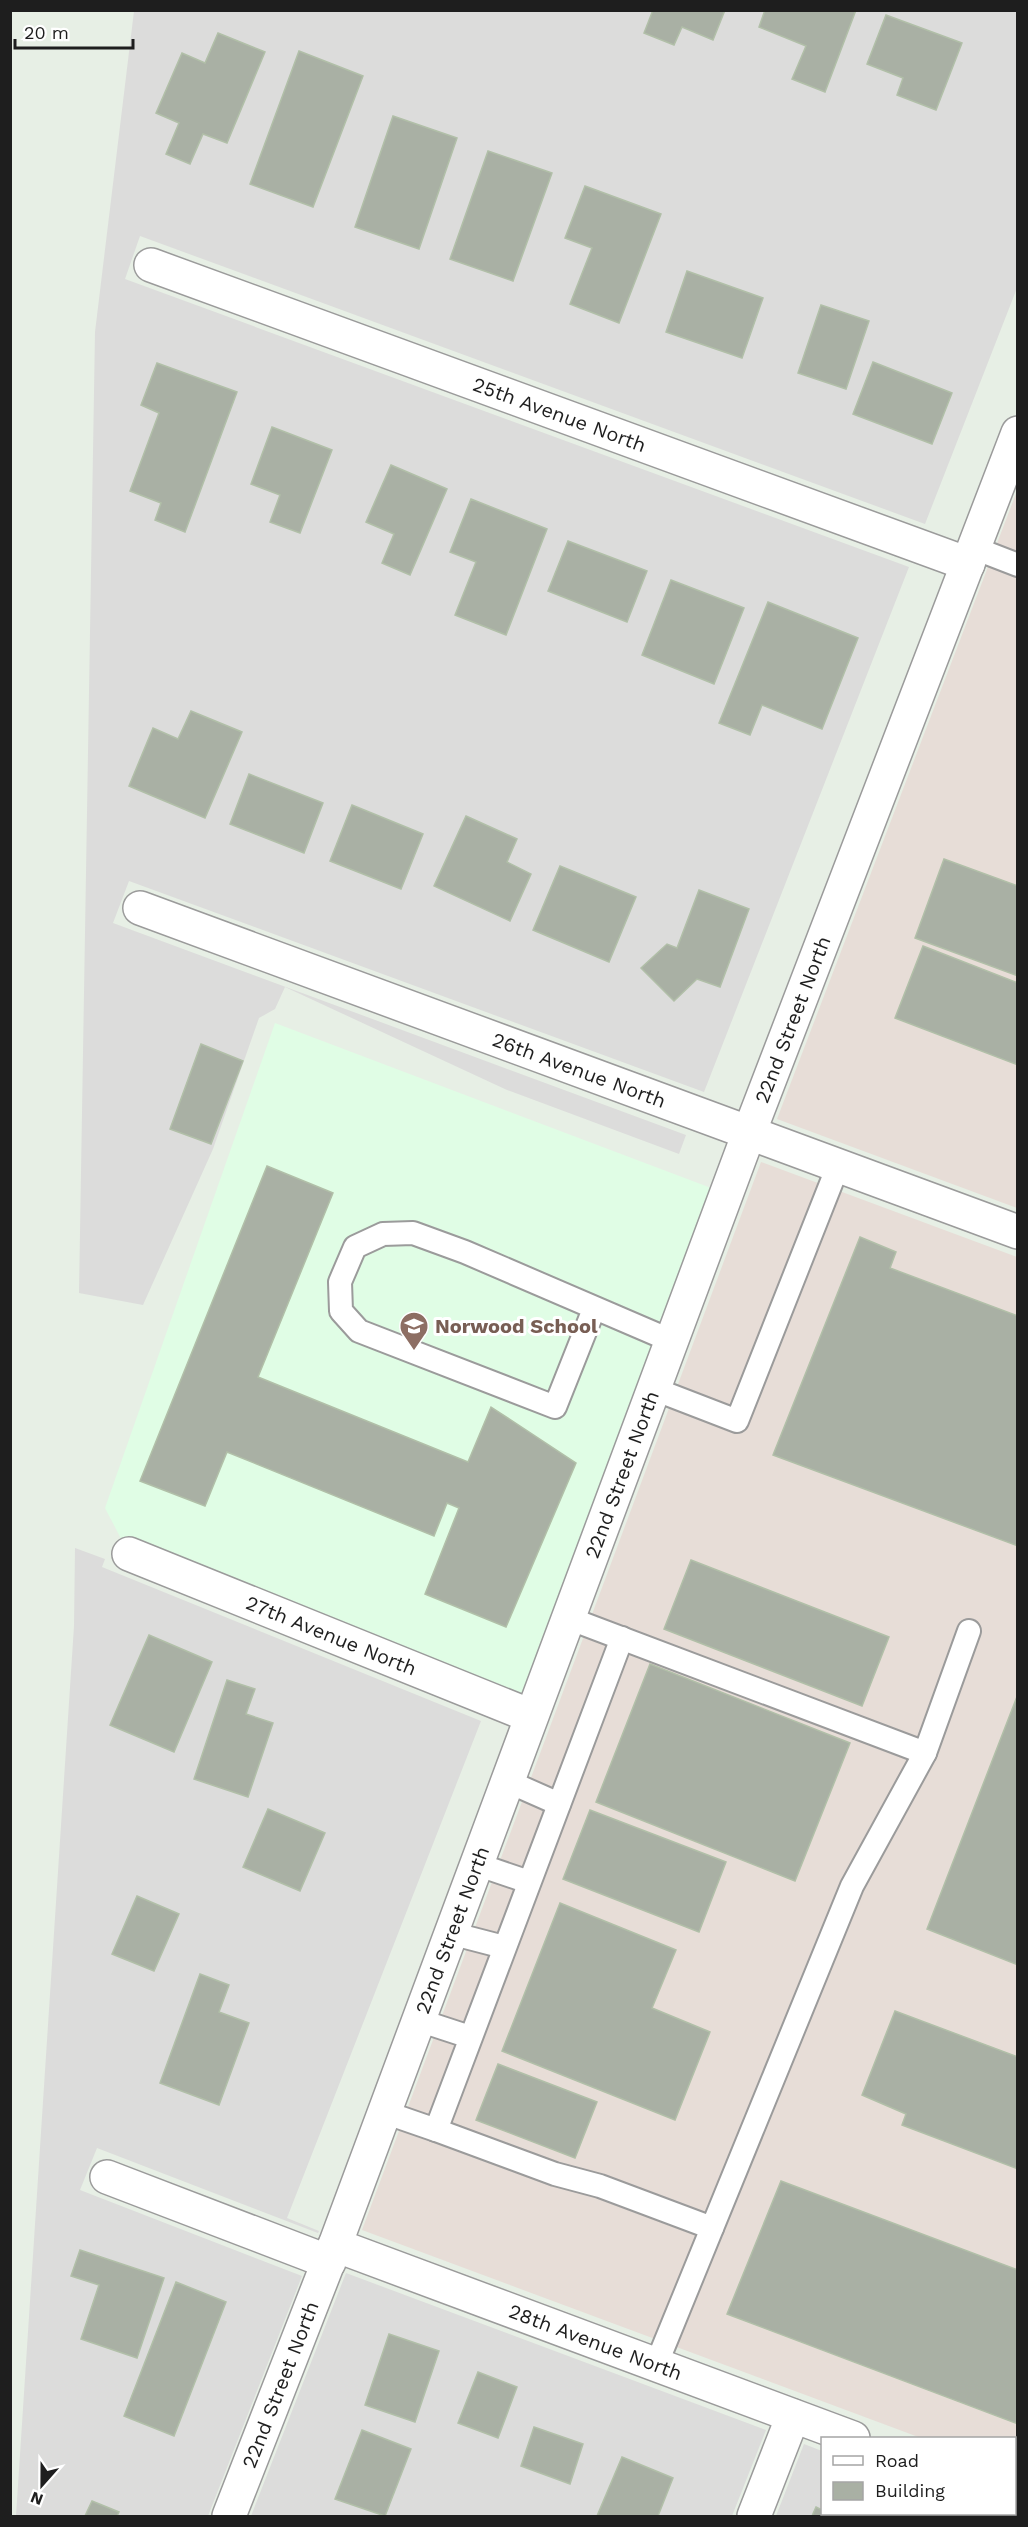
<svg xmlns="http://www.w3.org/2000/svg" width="1028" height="2527" font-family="'Work Sans',sans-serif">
<rect width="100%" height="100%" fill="#e7efe5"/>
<g fill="#dcdcdb">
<polygon points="134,11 1017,11 1017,288 925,524 140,236 125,279 909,567 704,1092 129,881 113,923 686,1135 679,1154 507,1090 285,987 275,1009 259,1018 213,1149 143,1305 79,1293 95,332"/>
<polygon points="75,1548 105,1559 102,1567 481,1721 287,2218 319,2231 318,2233 97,2148 80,2190 302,2276 208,2516 16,2516 74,1626"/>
<polygon points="346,2273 766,2430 732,2516 251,2516"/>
<polygon points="804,2444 822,2451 822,2514 991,2514 999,2516 776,2516"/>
</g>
<g fill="#e7ddd7">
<polygon points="1017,491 1017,1208 777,1119"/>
<polygon points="761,1162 1017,1257 1017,2475 1015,2473 1014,2438 921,2438 362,2230"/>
</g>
<polygon fill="#e0fde5" points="275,1023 727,1194 534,1707 129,1554 105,1508"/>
<g fill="#a9b0a4" stroke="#b1bfa8" stroke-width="1.5">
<polygon points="653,10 725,10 713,40 682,27 674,45 644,33"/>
<polygon points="765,10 856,10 825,92 792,79 806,46 759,27"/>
<polygon points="886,15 962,43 936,110 897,95 903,78 867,64"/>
<polygon points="218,33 265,52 227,143 203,134 190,164 166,154 179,123 156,113 182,53 205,63"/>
<polygon points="299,51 363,76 313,207 250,184"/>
<polygon points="393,116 457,138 419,249 355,227"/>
<polygon points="488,151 552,173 513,281 450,259"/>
<polygon points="585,186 661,214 619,323 570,304 592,248 565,238"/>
<polygon points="687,271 763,298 742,358 666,332"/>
<polygon points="821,305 869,321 846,389 798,373"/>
<polygon points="873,362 952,393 932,444 853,414"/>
<polygon points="157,363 237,392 185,532 155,520 161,503 130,491 159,413 141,405"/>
<polygon points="272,427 332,450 300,533 270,522 280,495 251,484"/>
<polygon points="391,465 447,489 410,575 382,563 394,534 366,522"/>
<polygon points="471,499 547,529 506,635 455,615 476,562 450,552"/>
<polygon points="568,541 647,571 627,622 548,591"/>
<polygon points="671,580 744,608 714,684 642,655"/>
<polygon points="768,602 858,638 822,729 762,705 750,735 719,723"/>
<polygon points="191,711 242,732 205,818 129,786 153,728 178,739"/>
<polygon points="249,774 323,803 304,853 230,824"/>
<polygon points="352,805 423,834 401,889 330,861"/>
<polygon points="466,816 517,839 507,862 531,874 510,921 434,886"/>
<polygon points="944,859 1018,886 1018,976 915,938"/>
<polygon points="560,866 636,897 609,962 533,930"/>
<polygon points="699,890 749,909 720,987 697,979 674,1001 641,968 667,944 677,948"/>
<polygon points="923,946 1018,983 1018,1065 895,1018"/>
<polygon points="201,1044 243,1061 211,1144 170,1129"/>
<polygon points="267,1166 333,1193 258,1377 468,1462 491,1407 576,1463 506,1627 425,1594 459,1508 447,1503 434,1536 227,1452 205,1506 140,1481"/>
<polygon points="860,1237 896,1252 890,1268 1018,1316 1018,1546 773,1455"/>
<polygon points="691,1560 889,1637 862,1706 664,1629"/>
<polygon points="149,1635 212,1662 174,1752 110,1725"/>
<polygon points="650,1664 850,1743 795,1881 596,1802"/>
<polygon points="227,1680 255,1689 246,1714 273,1723 248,1797 194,1779"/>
<polygon points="1018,1694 1018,1965 927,1929"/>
<polygon points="268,1809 325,1833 300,1891 243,1867"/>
<polygon points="590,1810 726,1862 699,1932 563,1879"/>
<polygon points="137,1896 179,1914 154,1971 112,1954"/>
<polygon points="560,1903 676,1950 652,2008 710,2032 675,2120 502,2051"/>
<polygon points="200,1974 229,1985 219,2012 249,2023 219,2105 160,2083"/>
<polygon points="895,2011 1018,2057 1018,2169 902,2125 906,2114 862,2095"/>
<polygon points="498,2064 597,2102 575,2158 476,2120"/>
<polygon points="781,2181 1018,2270 1018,2424 727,2314"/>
<polygon points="80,2250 164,2278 137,2358 81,2339 99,2285 71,2276"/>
<polygon points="176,2282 226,2302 174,2436 124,2416"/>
<polygon points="389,2334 439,2351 415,2422 365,2405"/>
<polygon points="478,2372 517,2387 498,2438 458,2423"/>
<polygon points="534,2427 583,2444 570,2484 521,2466"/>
<polygon points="362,2430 411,2449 385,2516 335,2499"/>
<polygon points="622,2457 673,2478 658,2516 597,2516"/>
<polygon points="92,2501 119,2512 117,2516 85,2516"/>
<polygon points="816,2507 822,2510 822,2514 838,2516 812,2516"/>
</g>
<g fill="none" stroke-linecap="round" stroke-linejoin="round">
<g stroke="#9b9b9b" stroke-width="26">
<g id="lane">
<polyline points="974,548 1018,565"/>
<polyline points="594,1309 555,1407 359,1331 341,1311 340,1282 355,1247 383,1234 413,1233 465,1252 672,1341"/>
<polyline points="654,1389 737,1421 838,1166"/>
<polyline points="568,1618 925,1753 969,1631"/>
<polyline points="507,1781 559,1804"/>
<polyline points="476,1864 529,1882"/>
<polyline points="450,1933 504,1947"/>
<polyline points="418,2020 470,2037"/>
<polyline points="384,2112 436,2130 622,1638"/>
<polyline points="436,2130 555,2174 600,2186 712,2228"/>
<polyline points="656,2365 852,1886 925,1753"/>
</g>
</g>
<g stroke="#9b9b9b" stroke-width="36">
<g id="street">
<path id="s1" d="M151,265L968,564"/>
<path id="s2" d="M140,908L1018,1232"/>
<path id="s3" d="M129,1554L531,1716"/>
<polyline points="107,2177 329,2262"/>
<path id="s4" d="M335,2245L853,2438"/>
<polyline points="1014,2499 1018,2500"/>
<path id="s5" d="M229,2516L335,2245L749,1133L1018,433"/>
<polyline points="754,2516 793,2416"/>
</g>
</g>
<use href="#lane" stroke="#fff" stroke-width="22"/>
<use href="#street" stroke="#fff" stroke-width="33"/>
</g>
<defs>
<g id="school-pin" transform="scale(1.5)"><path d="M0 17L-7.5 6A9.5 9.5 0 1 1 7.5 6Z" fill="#8d6e63" stroke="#fff"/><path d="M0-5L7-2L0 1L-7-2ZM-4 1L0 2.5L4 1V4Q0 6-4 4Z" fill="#fff"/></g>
</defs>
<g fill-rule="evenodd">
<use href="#school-pin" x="414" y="1326"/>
</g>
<g text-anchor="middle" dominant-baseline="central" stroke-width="6" stroke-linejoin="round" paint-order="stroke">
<g font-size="20" fill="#1e1e1e" stroke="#fff">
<text stroke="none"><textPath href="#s1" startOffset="435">25th Avenue North</textPath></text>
<text stroke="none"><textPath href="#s5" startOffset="1599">22nd Street North</textPath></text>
<text stroke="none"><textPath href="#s2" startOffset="468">26th Avenue North</textPath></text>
<text stroke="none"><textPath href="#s5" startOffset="1113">22nd Street North</textPath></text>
<text stroke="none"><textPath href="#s3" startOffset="218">27th Avenue North</textPath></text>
<text stroke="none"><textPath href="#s5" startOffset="627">22nd Street North</textPath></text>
<text stroke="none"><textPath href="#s4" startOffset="278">28th Avenue North</textPath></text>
<text stroke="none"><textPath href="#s5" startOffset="141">22nd Street North</textPath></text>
</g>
<g font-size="20" font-weight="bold" fill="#785e54" stroke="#fff" text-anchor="start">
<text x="435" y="1326">Norwood School</text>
</g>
</g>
<rect width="1028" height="2527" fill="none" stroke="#1e1e1e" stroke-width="24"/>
<rect x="821" y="2437" width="195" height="78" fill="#ffffff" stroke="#a5a5a5" stroke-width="1.5"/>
<rect x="833" y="2456" width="30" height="9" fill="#ffffff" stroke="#a5a5a5" stroke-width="1.5"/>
<text x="875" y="2467" font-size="18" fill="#1e1e1e">Road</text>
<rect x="833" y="2482" width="30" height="18" fill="#a9b0a4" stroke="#a5a5a5" stroke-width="1.5"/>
<text x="875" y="2497" font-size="18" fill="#1e1e1e">Building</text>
<g transform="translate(42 2485) rotate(201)" stroke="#ffffff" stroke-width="4.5" paint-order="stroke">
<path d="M0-4.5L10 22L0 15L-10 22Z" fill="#1e1e1e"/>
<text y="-9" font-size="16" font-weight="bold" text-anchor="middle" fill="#1e1e1e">N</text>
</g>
<path d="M15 39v9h118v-9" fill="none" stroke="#1e1e1e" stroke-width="3"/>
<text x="24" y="39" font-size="18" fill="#1e1e1e" stroke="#ffffff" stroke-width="4.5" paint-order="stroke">20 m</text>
</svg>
